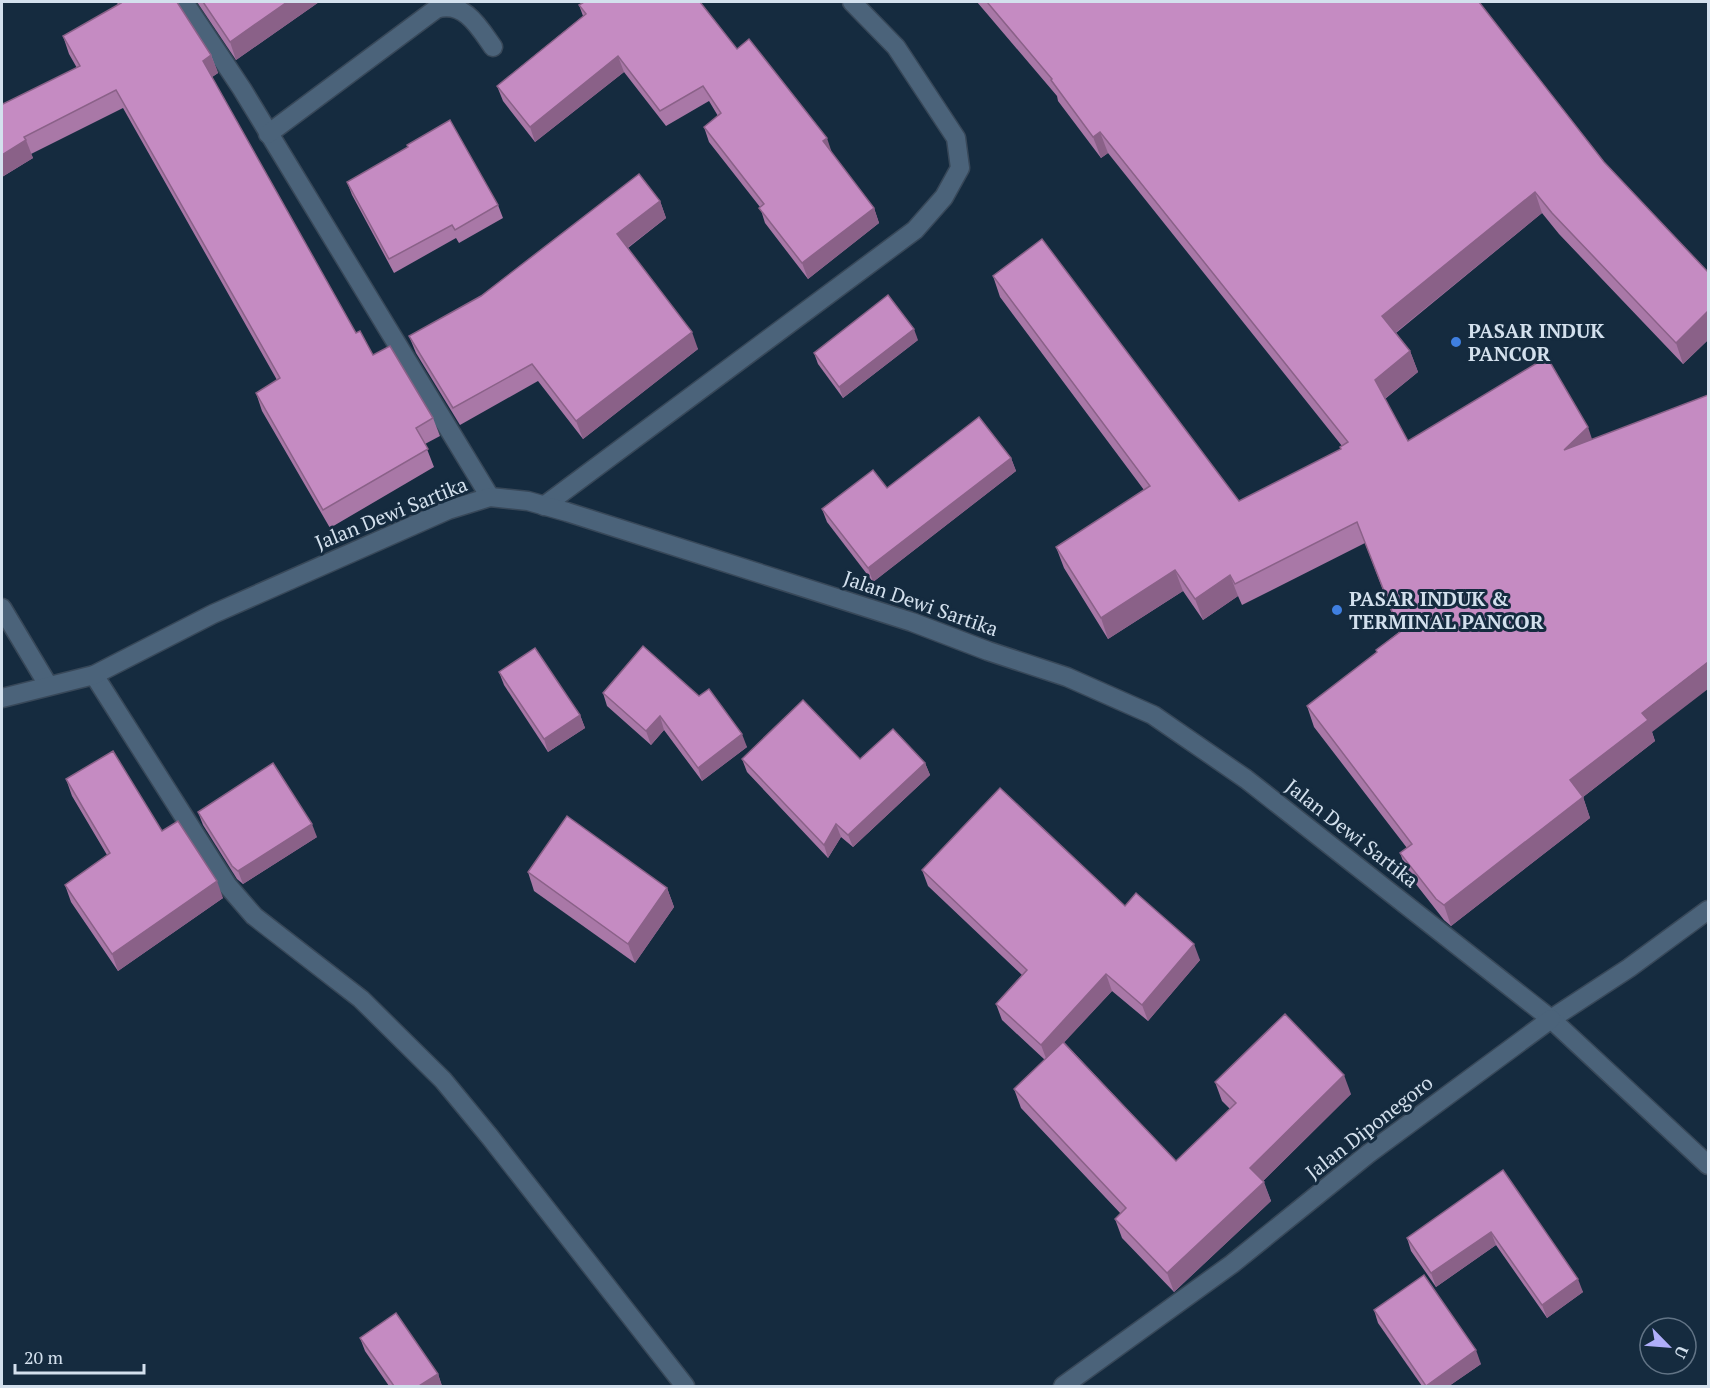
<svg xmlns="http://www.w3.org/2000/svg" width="1710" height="1388" font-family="'PT Serif',serif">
<rect width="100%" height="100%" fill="#152b3f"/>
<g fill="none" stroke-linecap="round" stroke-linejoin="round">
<g stroke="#384859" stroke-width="21">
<g id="minor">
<polyline points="184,2 242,89 490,497"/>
<path d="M268,134L436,9C464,0 479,27 493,47"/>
<polyline points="544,506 915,230 944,197 960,168 956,138 896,47 852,2"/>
<polyline points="2,608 48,685"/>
<polyline points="94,675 228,886 254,916 361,999 443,1080 490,1137 685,1386"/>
<polyline points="1551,1019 1629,968 1708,910"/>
</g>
</g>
<g stroke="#384859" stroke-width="21">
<g id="tertiary">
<polyline points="2,698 94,675 213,614 448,510 490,497 528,501 567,512 912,622 988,651 1067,677 1153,715 1246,779 1551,1019 1708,1165"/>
<polyline points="1063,1386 1232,1264 1368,1154 1551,1019"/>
</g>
</g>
<use href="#minor" stroke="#4b637a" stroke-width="18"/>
<use href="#tertiary" stroke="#4b637a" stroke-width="18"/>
</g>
<g fill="#a978a7">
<polygon points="117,2 177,2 211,55 218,73 212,77 356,333 373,355 433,418 440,436 425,444 434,467 330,528 262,411 256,393 277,380 123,108 31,154 33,158 2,177 2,102 3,104 77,68 69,54 63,36 118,5"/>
<polygon points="197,2 319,2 236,60"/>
<polygon points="977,2 1479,2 1604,162 1708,272 1708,340 1683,364 1559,234 1542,213 1396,333 1410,351 1418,372 1385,399 1408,441 1652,732 1655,741 1583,797 1590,818 1451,926 1444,920 1408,874 1400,853 1407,848 1314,727 1307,706 1377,652 1376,650 1399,632 1365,543 1242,605 1238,596 1203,620 1183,591 1108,639 1064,568 1056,547 1144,490 1000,297 993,276 1239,501 1341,449 1342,446 1108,153 1101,158 1058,101 1057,96"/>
<polygon points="579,5 737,49 832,153 874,208 879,223 808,279 765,223 760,207 709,142 704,127 718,116 709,101 666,126 624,72 535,142 503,101 497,86 583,16"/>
<polygon points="347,182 498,205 503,218 459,243 456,238 394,273 352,195"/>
<polygon points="660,201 666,218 628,248 698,349 583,439 538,381 460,425 416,353 409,336"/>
<polygon points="918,340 843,398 818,364 814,353"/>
<polygon points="1011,458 1016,471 873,582 827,522 822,509 887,488"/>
<polygon points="499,672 580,715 585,728 548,752 504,685"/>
<polygon points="603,693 699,696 747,747 702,781 664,730 651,745 607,706"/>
<polygon points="742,759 860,759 925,763 930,775 853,847 841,837 828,858 747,772"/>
<polygon points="66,779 162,831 223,898 118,971 71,902 65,885 107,855 72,796"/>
<polygon points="198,812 317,837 243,884 237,879 203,825"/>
<polygon points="922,870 1125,906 1200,960 1148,1021 1112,991 1064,1042 1176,1161 1230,1109 1222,1101 1215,1082 1351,1094 1263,1181 1271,1201 1174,1292 1122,1238 1115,1219 1121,1214 1021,1108 1014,1089 1045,1060 1002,1020 996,1004 1022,975 928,886"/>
<polygon points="528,872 667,888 674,907 635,963 534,891"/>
<polygon points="1503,1170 1583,1292 1547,1318 1496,1245 1436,1287 1411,1251 1407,1238"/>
<polygon points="1374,1310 1481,1364 1449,1386 1422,1386 1378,1323"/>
<polygon points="360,1338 438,1374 442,1386 389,1386 365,1351"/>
</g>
<g fill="#8a6188">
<polygon points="287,2 319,2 236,60 230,42"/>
<polygon points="211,55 218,73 209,79 203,61"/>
<polygon points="618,56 624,72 535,142 530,127"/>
<polygon points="1100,132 1108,153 1101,158 1093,137"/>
<polygon points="827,138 832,153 823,141"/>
<polygon points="26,140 33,158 2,177 2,155"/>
<polygon points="1535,192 1542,213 1390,337 1382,316"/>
<polygon points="660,201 666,218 623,251 617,234"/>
<polygon points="874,208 879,223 808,279 802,263"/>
<polygon points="1708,311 1708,340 1683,364 1676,343"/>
<polygon points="914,329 918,340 843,398 839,387"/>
<polygon points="692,332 698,349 583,439 576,421"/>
<polygon points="1410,351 1418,372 1382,401 1375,380"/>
<polygon points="1588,427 1595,448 1564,450"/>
<polygon points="1011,458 1016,471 873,582 868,568"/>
<polygon points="1175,570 1183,591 1108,639 1101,618"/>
<polygon points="1230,575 1238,596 1203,620 1195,599"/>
<polygon points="1708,662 1708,689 1652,732 1655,741 1578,801 1570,780 1642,713"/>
<polygon points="580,715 585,728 548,752 544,739"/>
<polygon points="660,716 664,730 651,745 646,731"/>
<polygon points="742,734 747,747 702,781 698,768"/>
<polygon points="925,763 930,775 853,847 848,835"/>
<polygon points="1583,797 1590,818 1451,926 1444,905"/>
<polygon points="312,824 317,837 243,884 238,871"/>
<polygon points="836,824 841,837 828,858 824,845"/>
<polygon points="217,881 223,898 118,971 112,954"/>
<polygon points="667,888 674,907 635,963 628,944"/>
<polygon points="1194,944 1200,960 1148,1021 1142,1005"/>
<polygon points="1106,974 1112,991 1047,1061 1041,1045"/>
<polygon points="1344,1075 1351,1094 1257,1187 1250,1168"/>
<polygon points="1264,1182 1271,1201 1174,1292 1167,1273"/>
<polygon points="1491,1232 1496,1245 1436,1287 1431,1273"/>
<polygon points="1578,1279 1583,1292 1547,1318 1542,1305"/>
<polygon points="1476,1350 1481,1364 1449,1386 1426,1386"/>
<polygon points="438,1374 442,1386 419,1386"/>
</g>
<g fill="#c58bc2" stroke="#8a6188" stroke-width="1.5">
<polygon points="120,2 177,2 211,55 203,61 356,333 360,331 373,355 390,346 433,418 416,428 428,449 323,510 256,393 280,378 116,90 24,137 26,140 2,155 2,102 3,104 80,66 63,36 121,3"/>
<polygon points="203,2 287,2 230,42"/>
<polygon points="584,2 700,2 737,49 749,39 827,138 823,141 874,208 802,263 759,208 764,204 704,127 721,113 703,86 660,111 618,56 530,127 497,86 586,14 579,5"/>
<polygon points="987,2 1479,2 1604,162 1708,272 1708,311 1676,343 1552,213 1535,192 1382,316 1410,351 1375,380 1408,441 1547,357 1588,427 1564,450 1708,395 1708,662 1642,713 1648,720 1570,780 1583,797 1444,905 1436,899 1400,853 1412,844 1307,706 1377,652 1376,650 1400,632 1357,522 1235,584 1230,575 1195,599 1175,570 1101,618 1056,547 1150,486 993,276 1042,239 1239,501 1341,449 1340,447 1348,442 1100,132 1093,137 1051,80 1052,79"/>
<polygon points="450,120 498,205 455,230 452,225 389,259 347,182 408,147 407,145"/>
<polygon points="639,174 660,201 617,234 692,332 576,421 532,364 453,408 409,336 481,296"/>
<polygon points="888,295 914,329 839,387 814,353"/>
<polygon points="979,417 1011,458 868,568 822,509 873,470 887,488"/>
<polygon points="643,646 699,696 709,689 742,734 698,768 660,716 646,731 603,693"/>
<polygon points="535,648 580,715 544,739 499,672"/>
<polygon points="803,700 860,759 893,729 925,763 848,835 836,824 824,845 742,759"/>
<polygon points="113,751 162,831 178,821 217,881 112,954 65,885 110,853 66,779"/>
<polygon points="273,763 312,824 238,871 232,866 198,812"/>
<polygon points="1000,788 1125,906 1136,893 1194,944 1142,1005 1106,974 1041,1045 996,1004 1027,970 922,870"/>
<polygon points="567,816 667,888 628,944 528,872"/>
<polygon points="1285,1014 1344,1075 1250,1168 1264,1182 1167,1273 1115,1219 1126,1208 1014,1089 1063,1042 1176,1161 1236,1103 1215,1082"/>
<polygon points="1503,1170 1578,1279 1542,1305 1491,1232 1431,1273 1407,1238"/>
<polygon points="1424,1275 1476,1350 1426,1386 1374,1310"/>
<polygon points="396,1313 438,1374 419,1386 394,1386 360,1338"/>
</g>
<g fill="#3f7fe0" stroke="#152b3f" stroke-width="2">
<circle cx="1456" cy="342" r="6"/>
<circle cx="1337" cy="610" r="6"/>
</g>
<g text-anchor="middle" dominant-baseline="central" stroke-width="6" stroke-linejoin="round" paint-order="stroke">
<g font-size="20" font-weight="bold" fill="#d3e0ed" stroke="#152b3f" text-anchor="start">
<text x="1468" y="330">PASAR INDUK<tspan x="1468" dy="23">PANCOR</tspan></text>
<text x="1349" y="598">PASAR INDUK &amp;<tspan x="1349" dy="23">TERMINAL PANCOR</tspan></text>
</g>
<g font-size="20" fill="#d3e0ed" stroke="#152b3f">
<text transform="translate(391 513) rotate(-22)">Jalan Dewi Sartika</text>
<text transform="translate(921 603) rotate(19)">Jalan Dewi Sartika</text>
<text transform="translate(1352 833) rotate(38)">Jalan Dewi Sartika</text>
<text transform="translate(1369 1127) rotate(-38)">Jalan Diponegoro</text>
</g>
</g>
<rect width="1710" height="1388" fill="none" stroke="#d3e0ed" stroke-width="6"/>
<g transform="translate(1668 1346) rotate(115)"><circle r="28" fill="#152b3f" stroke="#617385" stroke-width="1.5"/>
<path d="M0-4.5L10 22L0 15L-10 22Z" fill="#afaefa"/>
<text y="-9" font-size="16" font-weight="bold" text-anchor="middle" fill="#d3e0ed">U</text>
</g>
<path d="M15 1364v9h129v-9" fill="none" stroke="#d3e0ed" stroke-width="3"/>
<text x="24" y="1364" font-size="18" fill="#d3e0ed" stroke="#152b3f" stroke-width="4.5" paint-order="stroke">20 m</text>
</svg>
